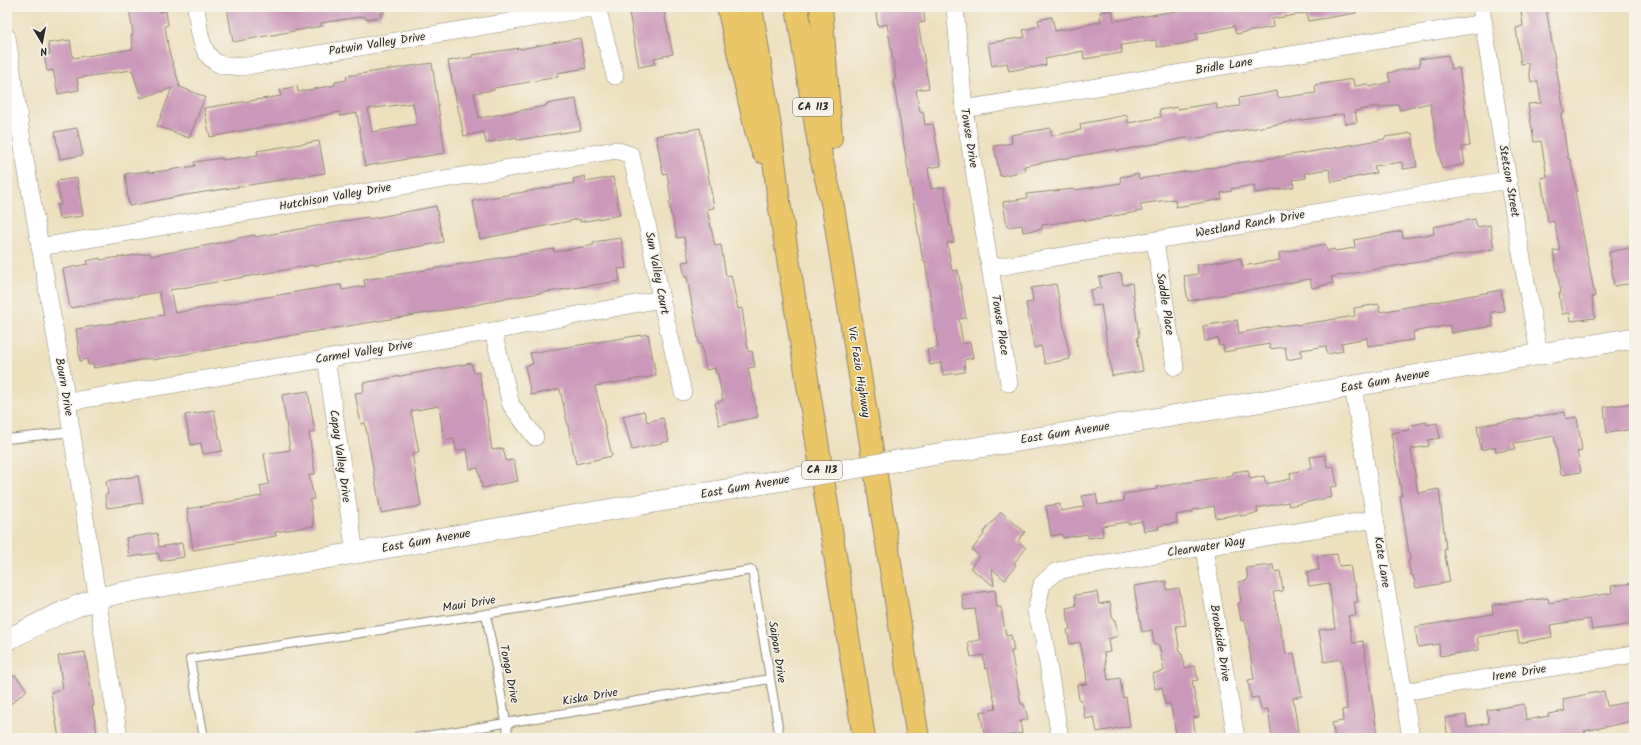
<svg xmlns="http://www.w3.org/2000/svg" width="1641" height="745" font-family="Kalam,sans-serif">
<rect width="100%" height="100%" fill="#f7f3e8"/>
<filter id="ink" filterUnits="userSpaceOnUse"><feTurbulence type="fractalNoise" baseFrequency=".025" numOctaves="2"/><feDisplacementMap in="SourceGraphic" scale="8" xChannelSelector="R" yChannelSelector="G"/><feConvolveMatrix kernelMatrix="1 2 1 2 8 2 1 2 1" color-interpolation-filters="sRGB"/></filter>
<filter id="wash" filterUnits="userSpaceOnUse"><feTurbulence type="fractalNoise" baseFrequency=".012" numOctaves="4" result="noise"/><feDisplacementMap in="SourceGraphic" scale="16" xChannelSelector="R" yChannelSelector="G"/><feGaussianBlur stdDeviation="0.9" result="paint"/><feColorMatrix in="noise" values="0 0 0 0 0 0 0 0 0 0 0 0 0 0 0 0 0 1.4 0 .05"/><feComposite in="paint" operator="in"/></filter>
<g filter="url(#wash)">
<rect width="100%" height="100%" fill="#ede0bf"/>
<g id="blocks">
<g fill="#ca98ba" fill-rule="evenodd">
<polygon points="129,7 157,7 158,12 166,11 168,25 165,26 169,52 180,86 178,86 205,97 189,138 157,126 172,88 141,98 132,70 77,78 79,90 58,94 53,70 47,71 44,55 50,54 48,43 70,40 73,58 133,49 131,35 133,35"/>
<polygon points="227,7 383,7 384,13 380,14 381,17 365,19 365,16 321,23 322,26 233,42"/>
<polygon points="628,7 663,7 673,54 654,58 655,64 639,67"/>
<polygon points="875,7 923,7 925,22 918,23 929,88 916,90 920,112 923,111 925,125 933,124 938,151 941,166 928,168 931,189 944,187 950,226 952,226 954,242 947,243 952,271 958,270 966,318 959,319 963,344 970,342 973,358 964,360 965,372 943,375 941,363 930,365 927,350 938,348 925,261 923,261 899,115 893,79 896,79 887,24 878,26"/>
<polygon points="1201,7 1305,7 1306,13 1272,19 1273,27 1236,34 1234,26 1196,34 1197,40 1183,44 1157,47 1156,40 1121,45 1122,53 1084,59 1083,51 1045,59 1046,65 1031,68 1031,67 1009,71 1007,63 992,66 988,43 1025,37 1023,30 1040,26 1038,20 1052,17 1055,31 1101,22 1100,12 1112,10 1114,21"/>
<polygon points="1306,7 1356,7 1356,13 1308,21"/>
<polygon points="1546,8 1564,113 1561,114 1568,159 1570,159 1577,191 1575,192 1595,296 1592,297 1595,318 1571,321 1570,313 1562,314 1559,293 1561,293 1553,251 1560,250 1554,221 1548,222 1541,178 1547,177 1541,141 1534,142 1528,104 1541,103 1538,81 1531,82 1528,63 1521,64 1516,28 1523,26 1521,11"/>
<polygon points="580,38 586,68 557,73 558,77 494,88 494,90 474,93 479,118 546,106 546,104 576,99 581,130 517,140 517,137 486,143 484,132 464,136 448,61 472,57 472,55 520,48 520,49"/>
<polygon points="1448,55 1451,69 1459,68 1462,87 1470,146 1462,147 1465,164 1442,169 1430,103 1400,110 1398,104 1379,108 1378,106 1355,111 1357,122 1345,124 1343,114 1296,121 1192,139 1191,137 1117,151 1116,149 1024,166 1025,171 1000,176 994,146 1012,143 1011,135 1050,128 1052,136 1081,130 1080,124 1127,115 1128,123 1161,117 1159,110 1178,107 1178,109 1216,103 1217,109 1240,106 1239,98 1277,91 1278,98 1316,93 1315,85 1353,79 1354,86 1368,84 1369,87 1390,82 1388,73 1420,66 1419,59"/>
<path d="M432,63L445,153L365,166L357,113L340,116V112L210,137L204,108L281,96L280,90L297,86L298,92L335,85V82L347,80L346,76ZM413,103L417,124L372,132L368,109Z"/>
<polygon points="77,128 83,155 60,159 55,132"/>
<polygon points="700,128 714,208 707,209 715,246 721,245 726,276 731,275 738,309 742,308 748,352 752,351 755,367 748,368 758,417 719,425 715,403 723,401 718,374 716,374 715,368 706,370 701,344 699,344 687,277 685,277 682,262 689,261 684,237 677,238 672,215 671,215 669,202 671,201 667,173 663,174 656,136"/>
<polygon points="1412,133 1417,167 1403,169 1402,162 1374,166 1376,173 1332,182 1329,169 1305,173 1306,178 1293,180 1294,187 1255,193 1254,185 1231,189 1232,191 1221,193 1222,199 1194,204 1176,207 1175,199 1140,204 1142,211 1085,221 1085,219 1042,225 1042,229 1023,232 1022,225 1007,227 1003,202 1027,198 1026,194 1074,189 1075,190 1121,183 1120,177 1138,174 1139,179 1190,171 1190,172 1232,164 1310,152 1385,139 1385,137"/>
<polygon points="319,141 325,173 186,195 129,206 125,174 149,171 149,173 195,166 194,162 222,158 222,160 258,155 257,151"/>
<polygon points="585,176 586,182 613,177 620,215 580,222 580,219 480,239 473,201 574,183 573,179"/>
<polygon points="77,178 83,216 59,219 57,205 61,205 57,181"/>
<polygon points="436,206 443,242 313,266 313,265 170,290 175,313 331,286 341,285 342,290 365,286 364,280 554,249 554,252 594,245 593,242 621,238 626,268 618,269 620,281 495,300 495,301 470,306 305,333 152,360 152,358 94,368 93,364 88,365 87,359 80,361 76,329 164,315 159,292 70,308 63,269 88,264 87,261 100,258 100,260 150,253 151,256 204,246 238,239 238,238 255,235 255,237 368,217 369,219"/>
<polygon points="1475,219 1477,227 1490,225 1494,249 1331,277 1333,283 1312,288 1310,279 1188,301 1184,276 1198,274 1197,265 1241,258 1242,266 1280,260 1279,253 1325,244 1327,251 1334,249 1335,251 1355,248 1354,240 1402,231 1403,238 1434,234 1433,227"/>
<polygon points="1634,247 1634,283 1614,286 1609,252"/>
<polygon points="1121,273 1123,285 1132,283 1139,337 1137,337 1143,371 1112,376 1101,305 1093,306 1090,290 1101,288 1099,277"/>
<polygon points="1056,284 1070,359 1045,364 1041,346 1034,348 1026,303 1033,302 1031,288"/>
<polygon points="1501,290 1504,311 1491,312 1493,326 1451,333 1450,325 1413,332 1414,340 1368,346 1367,338 1341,343 1343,351 1327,354 1326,346 1301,350 1302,357 1287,360 1285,347 1270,349 1269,344 1224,352 1223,345 1219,346 1218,338 1205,341 1203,326 1237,320 1239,333 1277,326 1297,324 1297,325 1355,316 1354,308 1379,304 1380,312"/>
<polygon points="648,334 656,376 595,386 612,456 576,464 560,389 531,395 525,366 533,364 530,353"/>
<polygon points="471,363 474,373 479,372 485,402 492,450 503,448 506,461 514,460 518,481 482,488 478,468 470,469 467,449 456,451 454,439 444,441 439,406 411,411 419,452 412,453 421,506 381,513 365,423 361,424 355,393 364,392 363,383"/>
<polygon points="308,391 315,432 309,433 315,474 309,475 314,499 310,500 314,526 275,532 276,536 193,550 187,509 262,496 260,486 269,484 264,454 290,450 282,395"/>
<polygon points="1634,403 1634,429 1607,433 1604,407"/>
<polygon points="214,410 222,451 203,454 201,443 191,445 185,415"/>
<polygon points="644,411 647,422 663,418 669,441 632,450 623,416"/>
<polygon points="1565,412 1566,419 1577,417 1582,451 1577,452 1581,472 1561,475 1554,436 1514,443 1515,449 1496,452 1495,447 1481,450 1477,426"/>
<polygon points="1426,422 1427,425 1437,423 1440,438 1428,440 1429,446 1411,449 1418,493 1439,489 1446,549 1444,550 1450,582 1416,588 1413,575 1411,575 1408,561 1410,560 1400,496 1402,496 1391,433 1410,430 1409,426"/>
<polygon points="1325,455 1327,467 1334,466 1337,486 1330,487 1332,497 1289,506 1288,502 1257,508 1258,513 1240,516 1240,514 1216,518 1214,506 1193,510 1193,512 1176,515 1177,523 1158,526 1159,529 1144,531 1142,521 1128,524 1127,522 1102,526 1103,536 1088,538 1088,534 1063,538 1062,534 1051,536 1046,506 1060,504 1061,511 1084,507 1082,496 1096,494 1098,505 1124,501 1123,494 1157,489 1157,487 1233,475 1233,472 1248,470 1250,479 1264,476 1266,484 1291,479 1290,473 1312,468 1310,457"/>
<polygon points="138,476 143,503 107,508 105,495 108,494 106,481"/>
<polygon points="1001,512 1025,532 1018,541 1026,548 1014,563 1016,565 1005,580 992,569 994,586 970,568 979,556 972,550 984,534 983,533"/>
<polygon points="157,533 159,547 182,543 184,557 160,561 158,553 129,557 126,538"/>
<polygon points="1337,554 1339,566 1350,565 1353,583 1355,583 1358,602 1354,602 1356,615 1348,616 1353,643 1363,641 1378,738 1335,738 1332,723 1343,721 1342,710 1347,709 1341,659 1324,662 1319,630 1335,628 1329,583 1309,586 1307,572 1319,570 1317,556"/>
<polygon points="1273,565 1274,572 1280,571 1283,591 1273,592 1283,641 1284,640 1286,654 1294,653 1302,696 1293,698 1299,738 1272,738 1268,709 1261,710 1258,697 1251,698 1248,680 1254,679 1249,646 1250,645 1245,620 1241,621 1238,603 1241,602 1238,582 1248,580 1246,568"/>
<polygon points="1166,581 1167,590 1179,588 1186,625 1176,626 1180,654 1182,654 1185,668 1195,666 1198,680 1192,681 1199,717 1193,718 1196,738 1177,738 1170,703 1165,704 1162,687 1155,689 1152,674 1164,671 1159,645 1154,645 1152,630 1142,632 1139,613 1138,613 1134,586"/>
<polygon points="1634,583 1634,610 1631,611 1633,624 1592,630 1590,619 1550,625 1552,637 1519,643 1517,631 1477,637 1479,650 1440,656 1439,644 1418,647 1415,627 1493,614 1492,605 1548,598 1549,603 1612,593 1611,586"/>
<polygon points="995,590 997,607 1001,607 1006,636 1011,635 1014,651 1011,651 1021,704 1024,704 1028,719 1020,721 1022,733 995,738 985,738 980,712 996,709 988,668 985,669 983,655 971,657 968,642 980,640 975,609 964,610 962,595"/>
<polygon points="1097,592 1099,604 1110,602 1113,620 1115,620 1118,636 1108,639 1110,652 1104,653 1108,680 1120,678 1123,698 1126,697 1130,726 1097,732 1094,717 1085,719 1082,700 1079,700 1077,685 1087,684 1086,671 1080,642 1070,644 1067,630 1070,629 1066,608 1076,606 1075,595"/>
<polygon points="85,652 94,706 92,706 98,738 59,738 51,692 63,689 58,656"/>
<polygon points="15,675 27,690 7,707 7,681"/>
<polygon points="1604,691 1607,706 1634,701 1634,721 1584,731 1585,736 1574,738 1565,738 1564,734 1536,738 1448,738 1445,718 1466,715 1467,727 1489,723 1487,710 1524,704 1526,720 1549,716 1548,714 1565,711 1563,699"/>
</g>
</g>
</g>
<g filter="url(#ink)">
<use href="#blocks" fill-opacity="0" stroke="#8c8675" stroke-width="1"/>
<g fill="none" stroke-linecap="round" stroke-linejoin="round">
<g stroke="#8c8675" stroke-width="10">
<g id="service">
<polyline points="7,439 72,432"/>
<polyline points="486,614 509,738"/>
<polyline points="204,738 190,659 486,614 752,570 780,738"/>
<polyline points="415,738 770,679"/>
</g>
</g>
<g stroke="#8c8675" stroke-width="18">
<g id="minor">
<path d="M196,7C199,26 199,58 222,65C228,66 235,66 241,67L597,7"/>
<polyline points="597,7 615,76"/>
<polyline points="955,7 964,109 1009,383"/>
<polyline points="1481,7 1508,180 1539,354"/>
<polyline points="7,37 25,160 67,402 119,738"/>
<polyline points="964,109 1484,23"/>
<polyline points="1155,241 1175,367"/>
<polyline points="40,247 616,150 631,155 648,228 661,299 683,392"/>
<polyline points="991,268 1508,180"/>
<polyline points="493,331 511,405 535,437"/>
<polyline points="326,358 355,553"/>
<polyline points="1353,386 1411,738"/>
<polyline points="67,402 493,331 661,299"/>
<polyline points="1204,548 1236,738"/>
<polyline points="1403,692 1634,654"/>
<polyline points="1060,738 1044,639 1036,612 1042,584 1055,572 1074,567 1095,565 1375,519"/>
</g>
</g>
<g stroke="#8c8675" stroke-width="22">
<g id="tertiary">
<polyline points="926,456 1337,389 1634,338"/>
<path d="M7,640C43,621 80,601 120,593L766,483"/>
</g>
</g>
<g stroke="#8c8675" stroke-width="24">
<g id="motorway">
<polyline points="728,7 756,130 763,152"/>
<polyline points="751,7 770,127 779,202 864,738"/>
<polyline points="797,7 821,157 833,207 918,738"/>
<polyline points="821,7 831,138"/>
</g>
</g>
<use href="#service" stroke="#fff" stroke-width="8"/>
<use href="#minor" stroke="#fff" stroke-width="17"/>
<use href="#tertiary" stroke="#fff" stroke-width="21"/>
<use href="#motorway" stroke="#ebc669" stroke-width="22"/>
<g stroke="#8c8675" stroke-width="22" stroke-linecap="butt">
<polyline id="tertiary-bridge" points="766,483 926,456"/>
</g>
<use href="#tertiary-bridge" stroke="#fff" stroke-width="21"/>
</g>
</g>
<g text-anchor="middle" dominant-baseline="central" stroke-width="3" stroke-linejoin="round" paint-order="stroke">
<g fill="#f7f3e8" stroke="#686764" stroke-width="1">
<rect x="793" y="98" width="40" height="18" rx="3"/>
<rect x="802" y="461" width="40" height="18" rx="3"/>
</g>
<g font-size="11" font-weight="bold" fill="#2b2b2b">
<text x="813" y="107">CA 113</text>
<text x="822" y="470">CA 113</text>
</g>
<g font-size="12" fill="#2b2b2b" stroke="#f7f3e8">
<text transform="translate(377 44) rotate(-9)">Patwin Valley Drive</text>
<text transform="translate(1224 66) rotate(-9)">Bridle Lane</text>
<text transform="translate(969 138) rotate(81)">Towse Drive</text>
<text transform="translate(1509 181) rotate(80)">Stetson Street</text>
<text transform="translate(335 197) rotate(-10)">Hutchison Valley Drive</text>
<text transform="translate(1250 224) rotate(-10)">Westland Ranch Drive</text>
<text transform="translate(657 273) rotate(79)">Sun Valley Court</text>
<text transform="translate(1165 304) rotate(81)">Saddle Place</text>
<text transform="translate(1000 325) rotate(81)">Towse Place</text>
<text transform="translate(364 352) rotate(-9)">Carmel Valley Drive</text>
<text transform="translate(859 372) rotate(81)">Vic Fazio Highway</text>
<text transform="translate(1385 381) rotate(-10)">East Gum Avenue</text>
<text transform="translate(64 387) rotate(80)">Bourn Drive</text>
<text transform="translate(1065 433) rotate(-9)">East Gum Avenue</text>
<text transform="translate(340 456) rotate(82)">Capay Valley Drive</text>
<text transform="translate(745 487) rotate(-10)">East Gum Avenue</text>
<text transform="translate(426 541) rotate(-10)">East Gum Avenue</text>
<text transform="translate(1206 547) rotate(-9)">Clearwater Way</text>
<text transform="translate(1382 562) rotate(81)">Kate Lane</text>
<text transform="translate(469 604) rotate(-9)">Maui Drive</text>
<text transform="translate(1220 643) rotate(81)">Brookside Drive</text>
<text transform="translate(777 652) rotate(81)">Saipan Drive</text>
<text transform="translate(1519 673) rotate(-9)">Irene Drive</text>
<text transform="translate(509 674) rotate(79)">Tonga Drive</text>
<text transform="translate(590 697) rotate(-10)">Kiska Drive</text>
</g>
</g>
<rect width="1641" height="745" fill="none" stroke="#f7f3e8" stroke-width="24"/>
<g transform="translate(42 42) rotate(170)" stroke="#f7f3e8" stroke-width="3" paint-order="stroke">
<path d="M0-3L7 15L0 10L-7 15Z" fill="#2b2b2b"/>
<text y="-6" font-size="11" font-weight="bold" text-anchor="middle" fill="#2b2b2b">N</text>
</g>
</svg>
